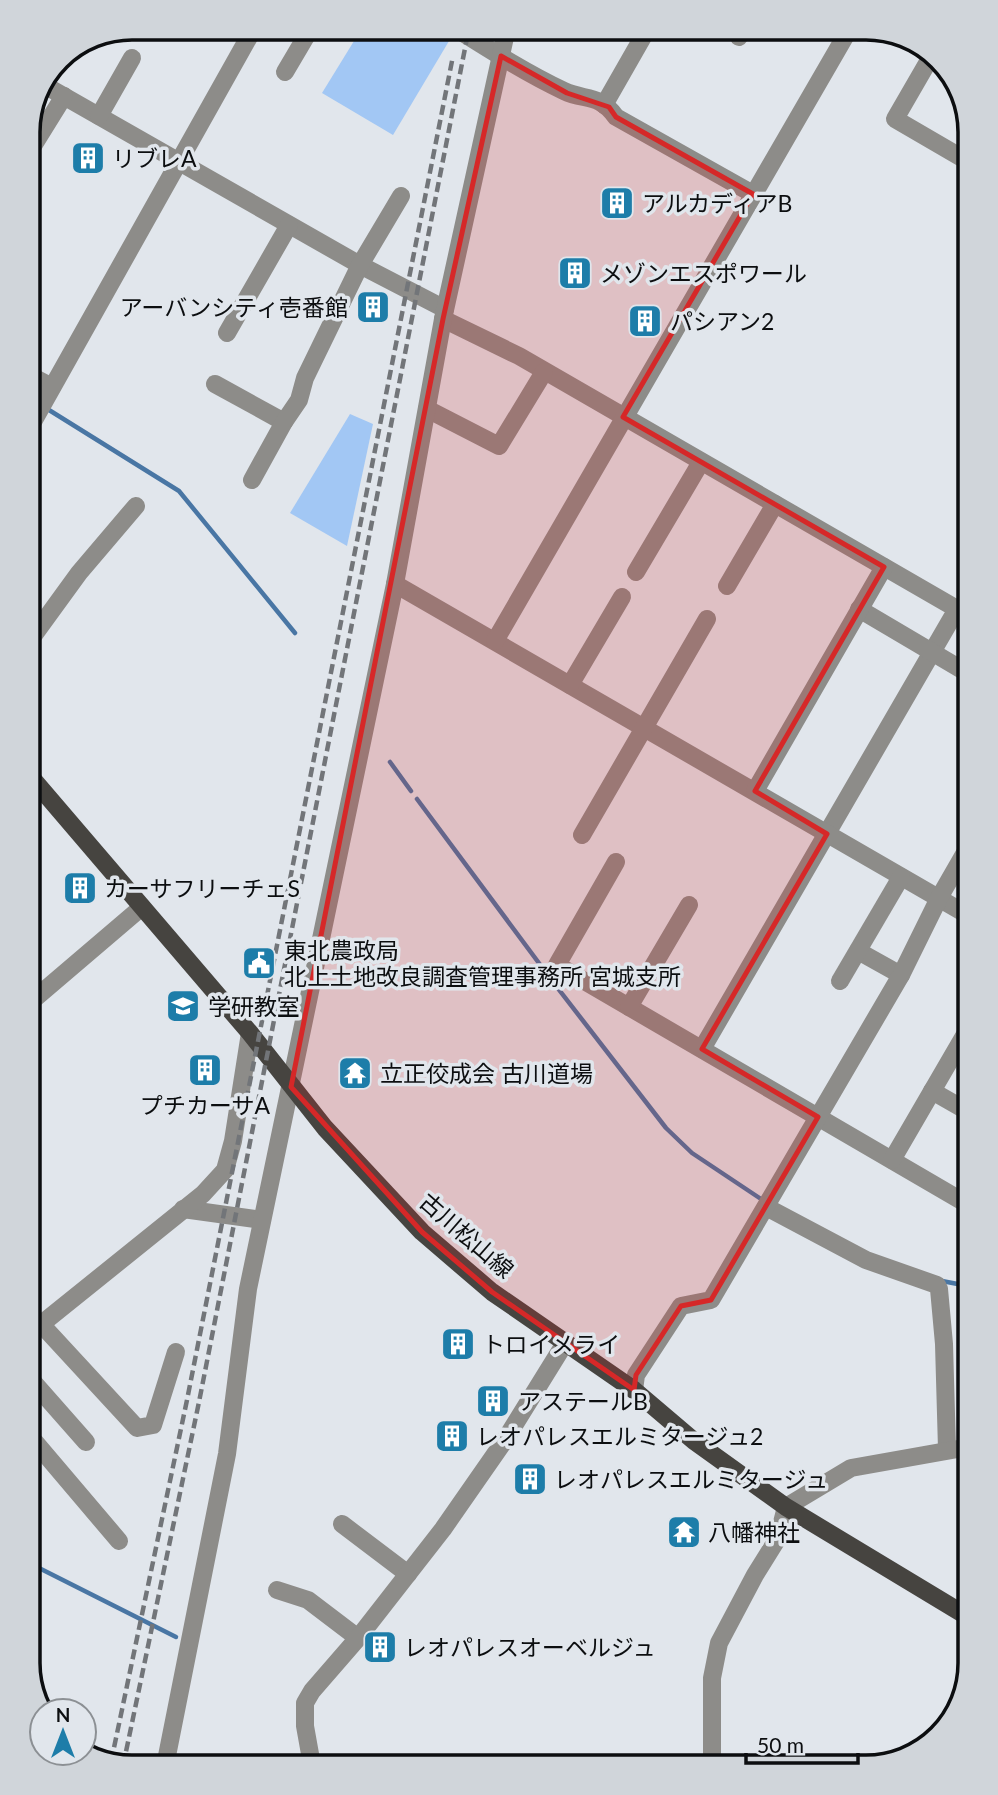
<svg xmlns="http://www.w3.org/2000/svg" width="998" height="1795" font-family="Lato,'Noto Sans JP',sans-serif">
<rect width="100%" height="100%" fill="#e1e6ec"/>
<g fill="#a2c7f4">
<polygon points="362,28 438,28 452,36 393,135 322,93"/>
<polygon points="350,414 373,424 347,546 290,513"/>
</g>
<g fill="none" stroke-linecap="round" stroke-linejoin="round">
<g stroke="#4976a4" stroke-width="4.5">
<polyline points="49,410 179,491 295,633"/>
<polyline points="390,762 411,791"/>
<polyline points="417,799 553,982 666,1128 692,1153 761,1199"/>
<polyline points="942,1281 968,1286"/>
<polyline points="35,1566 176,1637"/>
</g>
<g stroke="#8d8c89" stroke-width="18">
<path d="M455,28C490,50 526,73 564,91C585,101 599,93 616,117L753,194"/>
<polyline points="739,37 744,28"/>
<polyline points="932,55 895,119 962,158"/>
<polyline points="285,72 311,28"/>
<polyline points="46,86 360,265 445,309"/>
<polyline points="604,105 648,28"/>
<polyline points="99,116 132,58"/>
<polyline points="28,154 64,96"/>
<polyline points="443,319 519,356 957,609 702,1049"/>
<polyline points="227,333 289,225"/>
<polyline points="29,375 52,387"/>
<polyline points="215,384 284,422"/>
<polyline points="427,409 499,446 544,372"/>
<polyline points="30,427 254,28"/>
<polyline points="252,480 284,422 299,400 305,378 360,265 401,196"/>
<polyline points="636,572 701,462"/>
<polyline points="395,584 966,914"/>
<polyline points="727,586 775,504"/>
<polyline points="859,609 964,671"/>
<polyline points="31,639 79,573 136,506"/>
<polyline points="495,641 850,28"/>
<polyline points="570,685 622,597"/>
<polyline points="755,791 884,567"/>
<polyline points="582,835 707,619"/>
<polyline points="616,862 557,965 967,1204"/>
<polyline points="858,951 901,975"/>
<polyline points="840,981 901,877"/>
<polyline points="33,1000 142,907"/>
<polyline points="629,1007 689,905"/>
<polyline points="932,1091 967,1111"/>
<polyline points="892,1160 967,1031"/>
<polyline points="766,1207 866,1260 937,1285 939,1289 944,1344 947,1449"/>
<polyline points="183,1209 262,1220"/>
<polyline points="41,1324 137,1428 153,1425 176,1352"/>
<polyline points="34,1330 203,1194 225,1170 233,1141 250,1033"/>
<polyline points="34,1383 86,1442"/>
<polyline points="634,1390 636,1375 681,1306 711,1300 901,975 939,898 966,851"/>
<polyline points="35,1442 119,1541"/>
<polyline points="342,1524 408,1574"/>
<polyline points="277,1590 308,1600 358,1638"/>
<polyline points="712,1761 712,1678 719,1643 755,1575 778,1538 786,1507 851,1468 969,1447"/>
<polyline points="312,1765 305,1726 305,1703 312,1691 358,1638 443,1529 505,1440 565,1343"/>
</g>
<polyline stroke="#8d8c89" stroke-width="18" points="165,1766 227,1454 248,1289 395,584 443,319 507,28"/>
<polyline stroke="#464440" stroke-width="18" points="31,777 250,1033 325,1128 422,1232 492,1292 634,1390 694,1441 786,1507 970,1618"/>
<g stroke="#727579" stroke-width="4.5" stroke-dasharray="10 5" stroke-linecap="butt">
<polyline points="111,1762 187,1400 453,56"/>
<polyline points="123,1766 199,1402 469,28"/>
</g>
</g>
<path fill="#d62828" fill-opacity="0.2" stroke="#d62828" stroke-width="5" stroke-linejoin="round" d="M501,56L567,93L609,107L616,117L753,194L623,417L884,567L755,791L827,834L702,1049L818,1117L711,1300L681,1306L636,1375L634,1390L492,1292L422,1232L291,1087L443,319Z"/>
<defs>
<g id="building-square" transform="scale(1.75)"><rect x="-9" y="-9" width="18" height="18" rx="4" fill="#1d7da9" stroke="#e1e6ec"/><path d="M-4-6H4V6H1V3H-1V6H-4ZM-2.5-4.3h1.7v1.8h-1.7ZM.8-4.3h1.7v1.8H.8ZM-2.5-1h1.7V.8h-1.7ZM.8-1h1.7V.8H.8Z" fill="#fff"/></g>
<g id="civic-square" transform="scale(1.75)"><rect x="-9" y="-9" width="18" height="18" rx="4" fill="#1d7da9" stroke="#e1e6ec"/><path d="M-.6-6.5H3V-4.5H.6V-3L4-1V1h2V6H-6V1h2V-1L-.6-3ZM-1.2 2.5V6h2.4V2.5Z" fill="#fff"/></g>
<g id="school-square" transform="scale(1.75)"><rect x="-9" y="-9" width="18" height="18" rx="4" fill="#1d7da9" stroke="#e1e6ec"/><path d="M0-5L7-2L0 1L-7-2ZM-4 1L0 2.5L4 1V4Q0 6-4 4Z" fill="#fff"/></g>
<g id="temple-square" transform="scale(1.75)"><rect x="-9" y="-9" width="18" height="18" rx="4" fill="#1d7da9" stroke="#e1e6ec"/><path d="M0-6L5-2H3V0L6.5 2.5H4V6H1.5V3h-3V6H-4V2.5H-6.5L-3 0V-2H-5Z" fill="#fff"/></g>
</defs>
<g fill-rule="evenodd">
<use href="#building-square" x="88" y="158"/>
<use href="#building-square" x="617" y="203"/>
<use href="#building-square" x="575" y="273"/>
<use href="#building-square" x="373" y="307"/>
<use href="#building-square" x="645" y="321"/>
<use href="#building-square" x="80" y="888"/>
<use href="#civic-square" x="259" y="963"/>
<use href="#school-square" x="183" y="1006"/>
<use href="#building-square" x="205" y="1070"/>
<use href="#temple-square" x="355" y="1073"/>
<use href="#building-square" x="458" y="1344"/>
<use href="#building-square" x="493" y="1401"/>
<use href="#building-square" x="452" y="1436"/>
<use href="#building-square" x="530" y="1479"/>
<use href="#temple-square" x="684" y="1532"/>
<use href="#building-square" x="380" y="1647"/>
</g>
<g text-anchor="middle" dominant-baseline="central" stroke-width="7" stroke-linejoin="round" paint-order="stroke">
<g font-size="23" fill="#0c0e10" stroke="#e1e6ec" text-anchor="start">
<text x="112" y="158">リブレA</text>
<text x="642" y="203">アルカディアB</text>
<text x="600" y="273">メゾンエスポワール</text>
<text x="348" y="307" text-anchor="end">アーバンシティ壱番館</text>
<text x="670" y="321">パシアン2</text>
<text x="104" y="888">カーサフリーチェS</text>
<text x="284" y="950">東北農政局<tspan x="284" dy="26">北上土地改良調査管理事務所 宮城支所</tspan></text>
<text x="208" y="1006">学研教室</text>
<text x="380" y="1073">立正佼成会 古川道場</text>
<text x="205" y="1105" text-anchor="middle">プチカーサA</text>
<text x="482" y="1344">トロイメライ</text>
<text x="518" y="1401">アステールB</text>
<text x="476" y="1436">レオパレスエルミタージュ2</text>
<text x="554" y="1479">レオパレスエルミタージュ</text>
<text x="708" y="1532">八幡神社</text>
<text x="404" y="1647">レオパレスオーベルジュ</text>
</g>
<g font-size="23" fill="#0c0e10" stroke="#e1e6ec">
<text transform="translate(467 1235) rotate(41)">古川松山線</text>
</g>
</g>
<path d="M0 0H998V1795H0ZM132 40H866A92 92 0 0 1 958 132V1663A92 92 0 0 1 866 1755H132A92 92 0 0 1 40 1663V132A92 92 0 0 1 132 40Z" fill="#d0d5da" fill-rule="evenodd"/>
<path fill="none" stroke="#0c0e10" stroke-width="3.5" d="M132 40H866A92 92 0 0 1 958 132V1663A92 92 0 0 1 866 1755H132A92 92 0 0 1 40 1663V132A92 92 0 0 1 132 40Z"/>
<g transform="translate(63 1732)"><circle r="33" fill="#e1e6ec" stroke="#8c9094" stroke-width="2"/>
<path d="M0-5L12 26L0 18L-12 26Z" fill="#1d7da9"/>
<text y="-10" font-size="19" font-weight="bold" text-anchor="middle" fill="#0c0e10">N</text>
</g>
<path d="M746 1753v10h112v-10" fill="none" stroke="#0c0e10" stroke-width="3.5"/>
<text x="757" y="1753" font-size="21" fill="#0c0e10" stroke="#e1e6ec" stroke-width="5" paint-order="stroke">50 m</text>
</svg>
